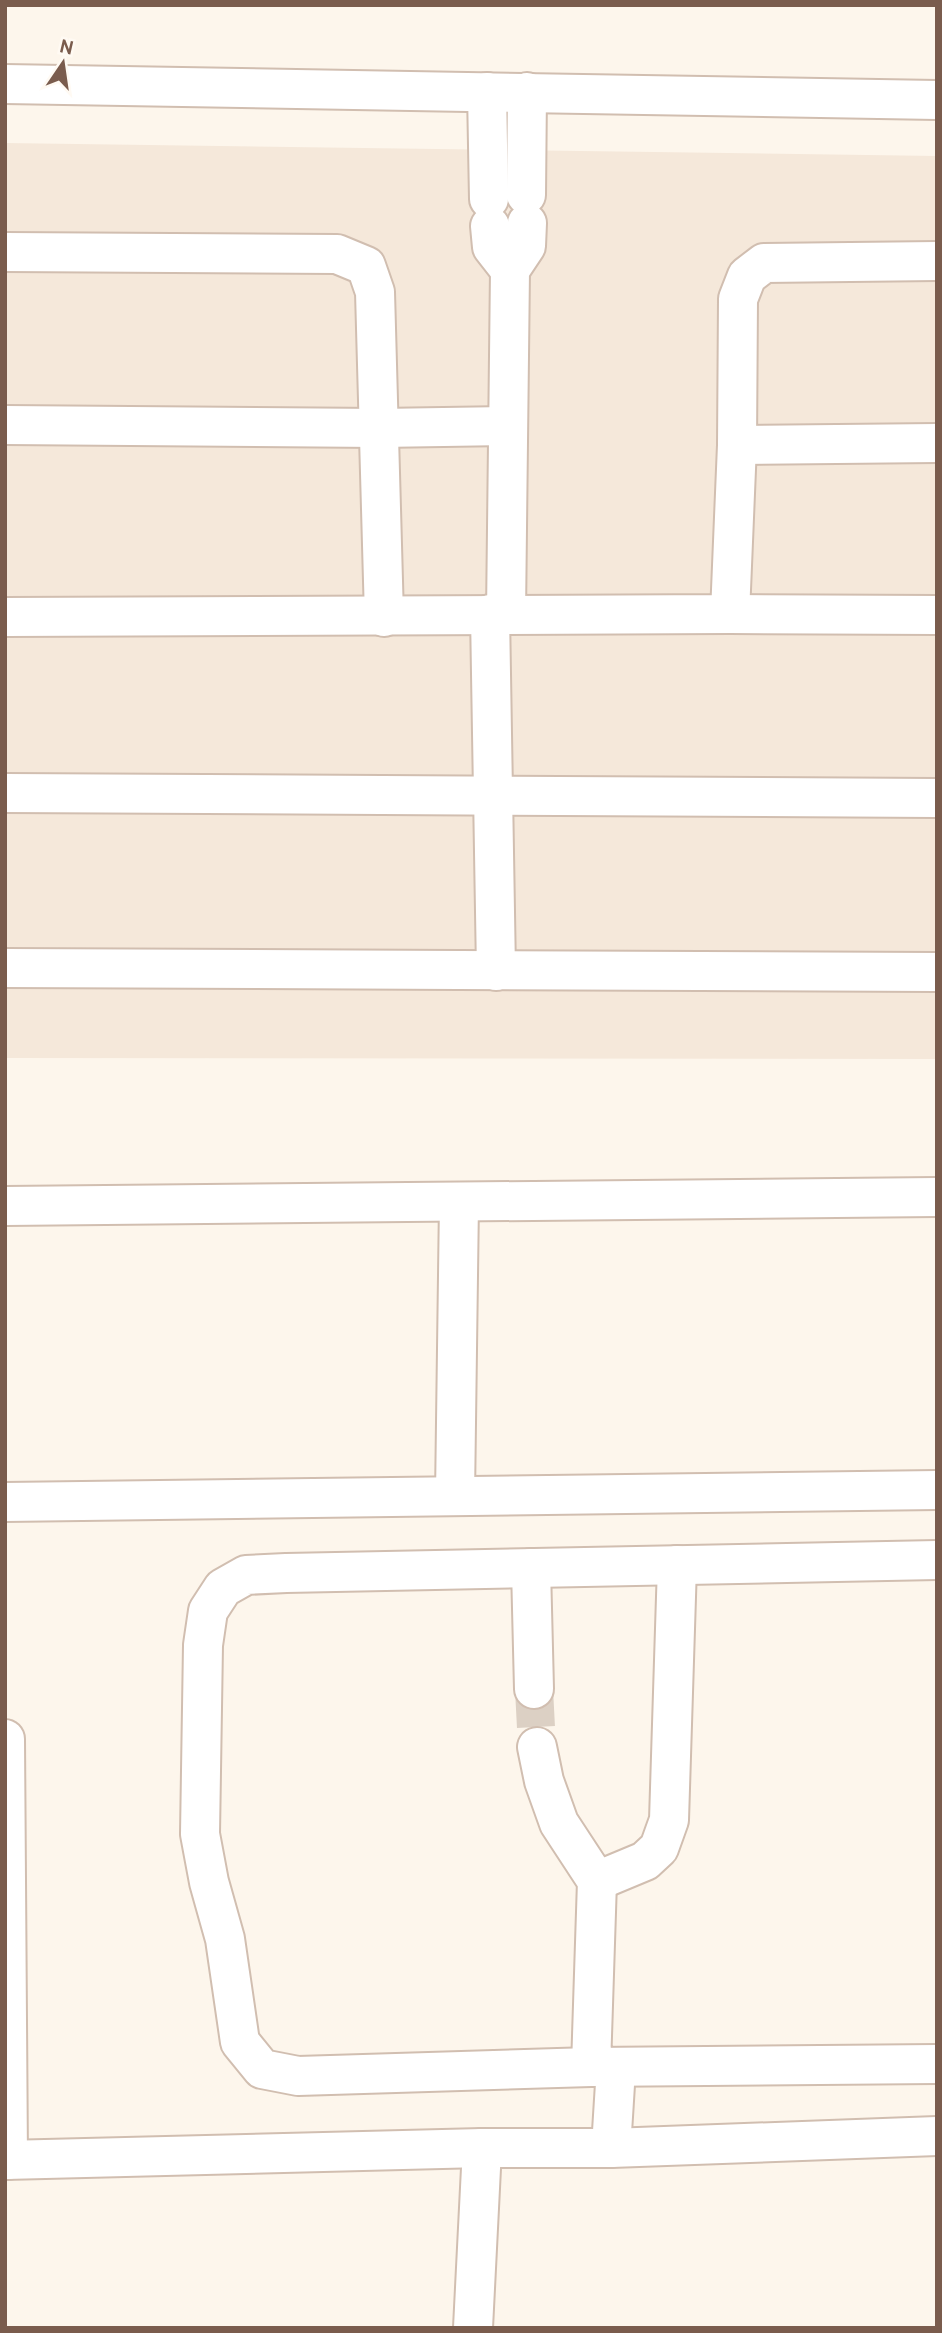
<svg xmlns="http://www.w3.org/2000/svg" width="942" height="2333" font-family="Overpass,sans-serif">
<rect width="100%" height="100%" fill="#fdf6ec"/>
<polygon fill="#f5e8da" points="5,143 937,156 937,1059 5,1058"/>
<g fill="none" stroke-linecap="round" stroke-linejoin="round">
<polyline stroke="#dcd0c4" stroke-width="38" stroke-dasharray="38 19" stroke-linecap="butt" points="534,1689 537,1747"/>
<g stroke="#d1beb0" stroke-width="42">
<g id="minor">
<polyline points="5,84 937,100"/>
<polyline points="487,92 489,199"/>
<polyline points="526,195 527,92"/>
<polyline points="490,226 492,247 510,270"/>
<polyline points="5,252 337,254 366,266 375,292 384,617"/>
<polyline points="5,425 380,428 507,426"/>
<polyline points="737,445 937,443"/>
<polyline points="490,614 496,971"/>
<polyline points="506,614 510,270 526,246 527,223"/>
<polyline points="730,614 937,615"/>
<polyline points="5,617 730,614 737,445 738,299 747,276 764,263 937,261"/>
<polyline points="5,793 937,798"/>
<polyline points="5,968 937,972"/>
<polyline points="5,1206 937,1197"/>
<polyline points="455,1496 459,1202"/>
<polyline points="5,1502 937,1490"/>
<polyline points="531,1568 534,1689"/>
<polyline points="5,1739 8,2160"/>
<polyline points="537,1747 544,1781 559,1823 597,1881 591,2067 937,2064"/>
<polyline points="597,1881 645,1861 659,1848 669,1820 677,1565"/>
<polyline points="591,2067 298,2076 262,2069 240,2042 225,1939 209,1882 200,1834 203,1645 208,1611 223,1588 246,1575 286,1573 937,1560"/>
<polyline points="611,2148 616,2068"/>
<polyline points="5,2160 482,2148 611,2148 937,2136"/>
<polyline points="473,2328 482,2148"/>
</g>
</g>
<use href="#minor" stroke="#fff" stroke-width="38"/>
</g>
<rect width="942" height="2333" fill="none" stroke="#7a5c4d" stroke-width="14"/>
<g transform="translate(63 63) rotate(13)" stroke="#fffaf3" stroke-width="5" paint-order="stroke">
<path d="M0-5L12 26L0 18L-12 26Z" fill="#7a5c4d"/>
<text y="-10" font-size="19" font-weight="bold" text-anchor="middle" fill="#7a5c4d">N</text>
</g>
</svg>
